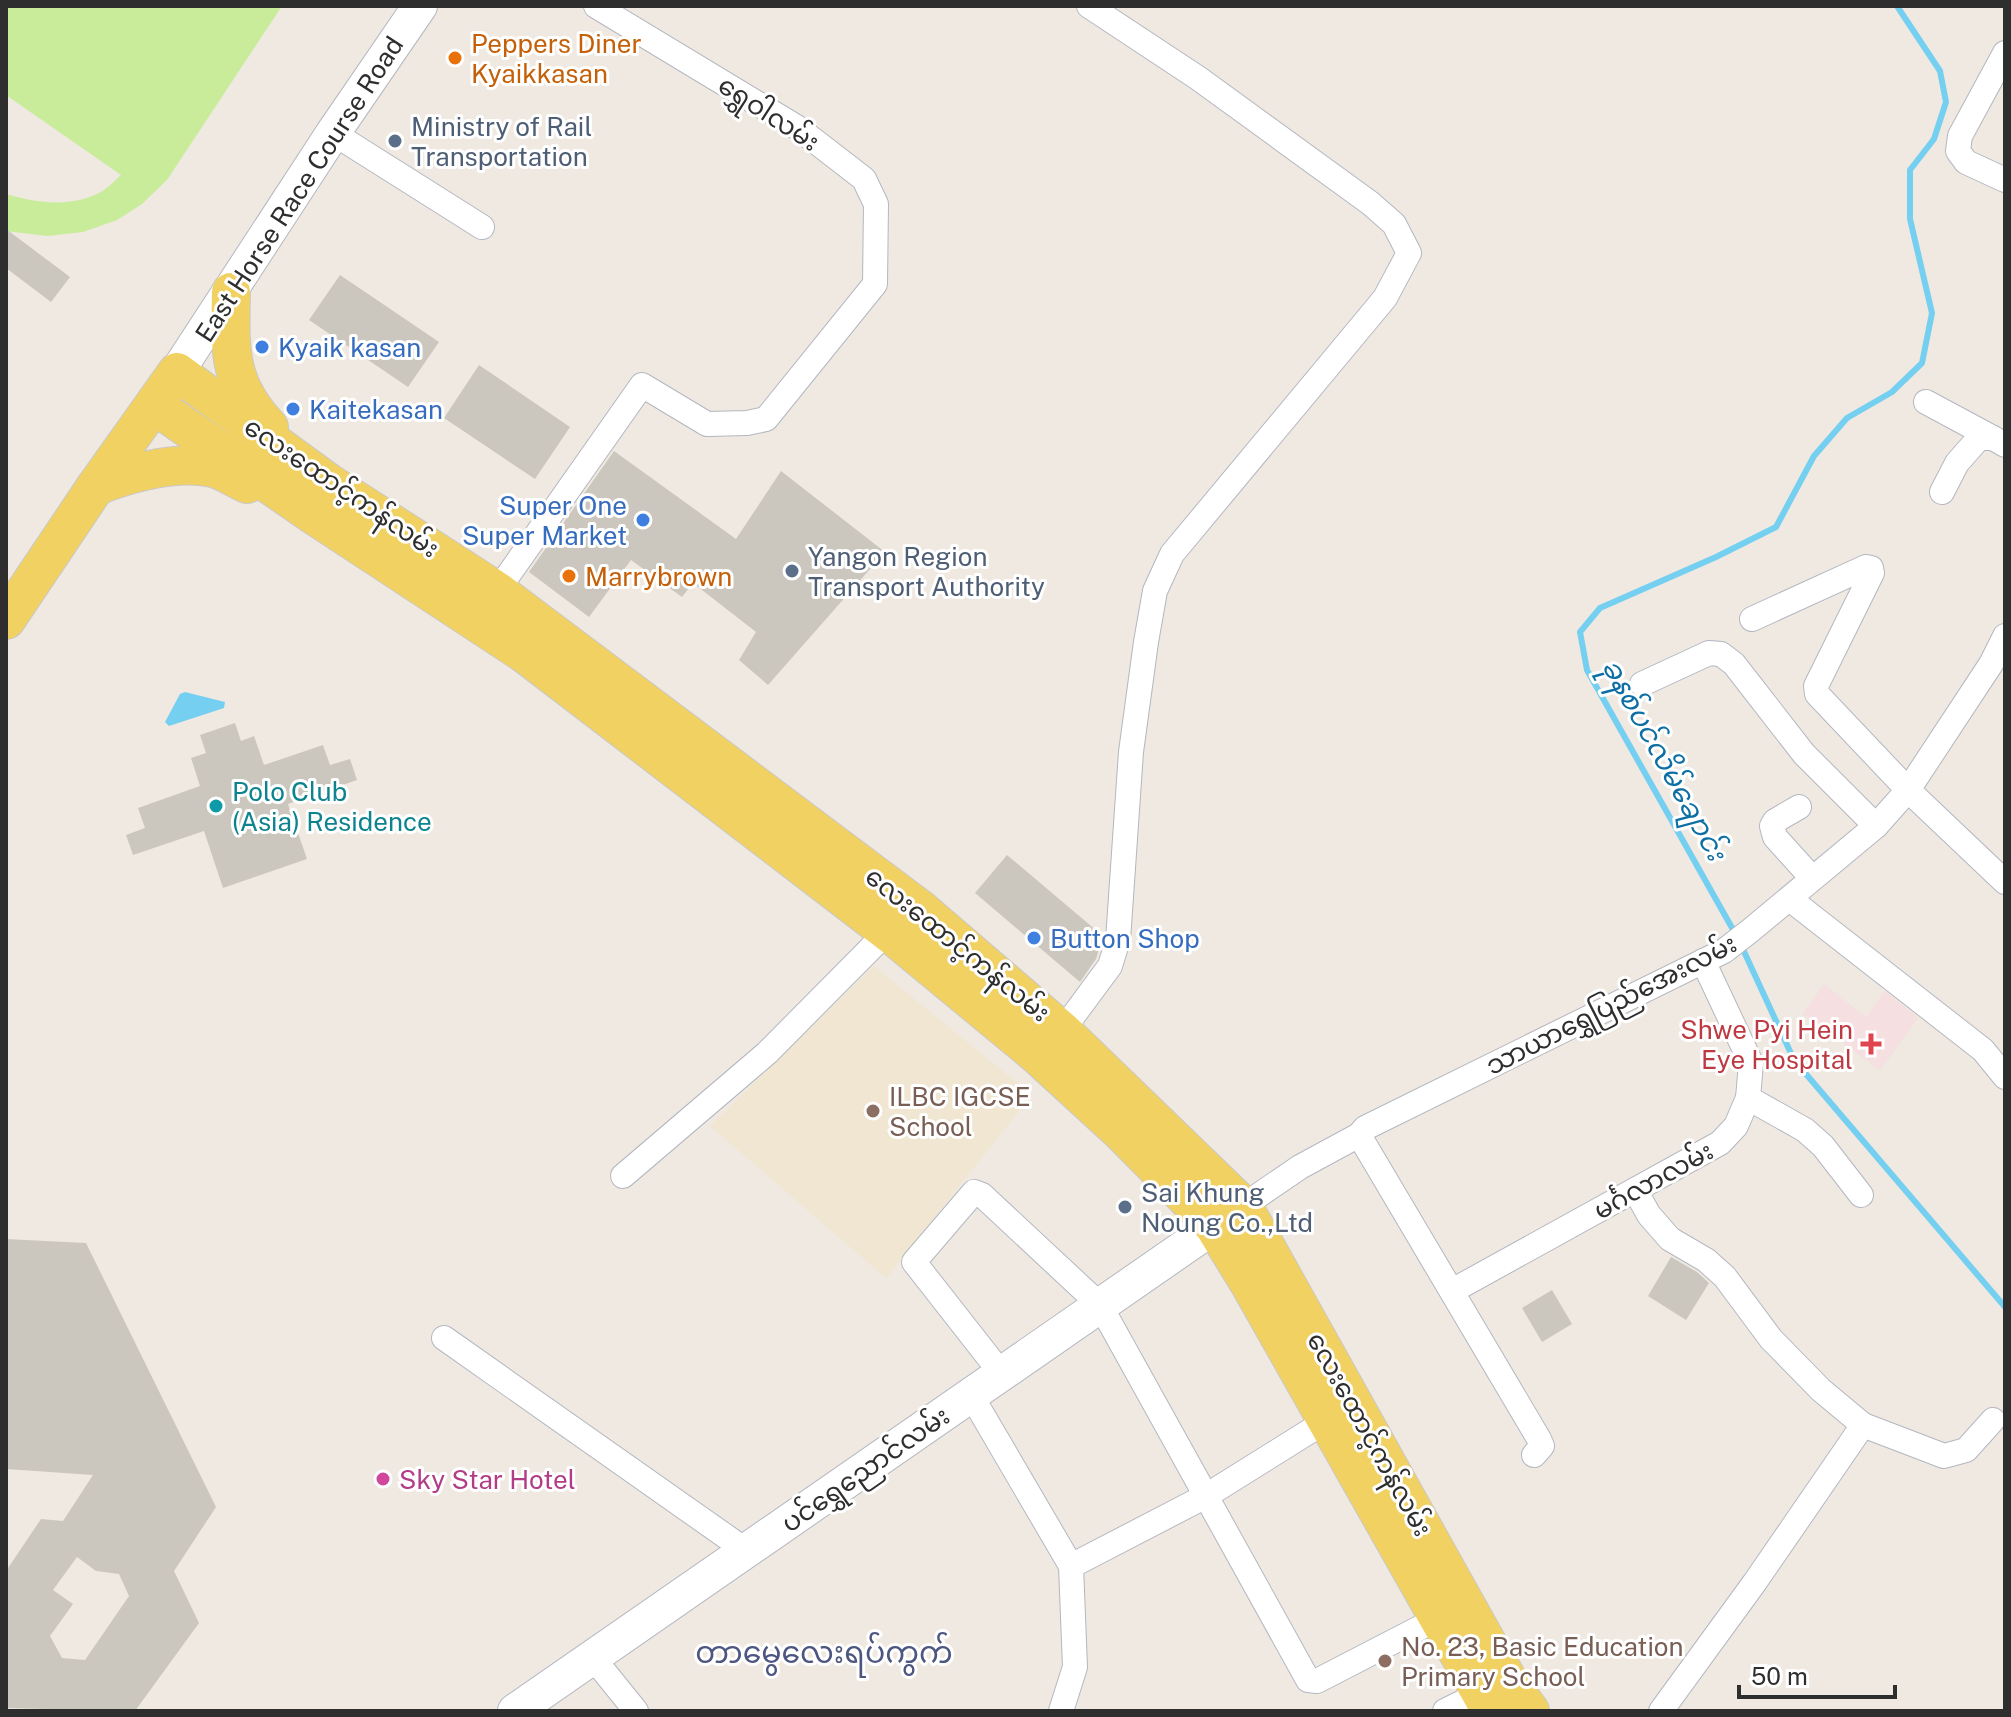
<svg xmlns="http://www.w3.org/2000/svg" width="2011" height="1717" font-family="'Public Sans','Noto Sans Myanmar',sans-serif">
<rect width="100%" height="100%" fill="#efe9e1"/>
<polygon fill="#f0e6d1" points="874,966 1032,1095 886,1278 710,1126"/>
<polygon fill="#f5dfe0" points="1824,984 1866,1017 1885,991 1918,1018 1880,1070 1803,1014"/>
<path fill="#c9ec9a" d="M6,6H282L167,180L142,204L117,220L83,232L47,236L6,231V194C36,203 72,208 101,192C108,188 115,180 121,175L6,95Z"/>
<polygon fill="#75cff0" points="185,692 225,702 224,708 169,726 165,722 180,694"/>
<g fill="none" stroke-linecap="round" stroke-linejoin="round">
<g stroke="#75cff0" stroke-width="6">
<polyline points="1736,935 1587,670 1580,632 1600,608 1716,557 1776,527 1814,456 1847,418 1892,392 1922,363 1932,313 1910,219 1910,170 1934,139 1946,102 1940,71 1897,6"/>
<polyline points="1741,945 1794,1060 2005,1307"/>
</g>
</g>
<g fill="#cbc7bf" fill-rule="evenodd">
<polygon points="6,229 70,277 51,302 6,268"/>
<polygon points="340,275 439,342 408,387 309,320"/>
<polygon points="479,365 570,427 535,479 444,418"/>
<polygon points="614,451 736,539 781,471 885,552 768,685 739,660 756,632 693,583 682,597 631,560 589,617 529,572"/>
<polygon points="235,723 241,741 254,736 264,765 323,745 330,765 350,759 357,780 288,804 307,859 223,888 204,831 133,855 126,835 145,828 138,808 200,786 191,758 206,753 200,735"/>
<polygon points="1007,855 1103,936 1096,959 1080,982 975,893"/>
<path d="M6,1239L86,1243L216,1507L174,1571L199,1623L135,1711L6,1708V1571L41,1519L63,1521L93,1475L6,1469ZM77,1557L96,1571L119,1574L129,1596L85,1660L62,1658L50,1636L73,1604L53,1590Z"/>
<polygon points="1671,1257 1697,1272 1709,1283 1686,1320 1648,1296"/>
<polygon points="1552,1290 1572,1324 1542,1342 1522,1308"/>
</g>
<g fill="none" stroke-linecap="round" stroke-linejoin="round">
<g stroke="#b4b7c1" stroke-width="26">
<g id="street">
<polyline points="2005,53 1960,136 1958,151 1966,162 2005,180"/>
<polyline points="333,133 482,227"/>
<polyline points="1926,402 1993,438"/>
<polyline points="1942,492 1957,463 1979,438 1993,438 2005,445"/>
<polyline points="490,601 642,385 707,424 747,423 766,419 875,284 876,204 864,179 798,128 596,6"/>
<polyline points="1752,619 1866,567 1871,568 1872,573 1816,686 1817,694 1908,790 2005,882"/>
<polyline points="1642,684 1709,653 1721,654 1734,664 1804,754 1876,826"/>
<polyline points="1799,807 1775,821 1772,826 1775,837 1812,878"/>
<polyline points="1791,900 1983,1050 2005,1077"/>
<polyline points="1062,1031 1110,966 1118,940 1131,752 1146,642 1155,591 1172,554 1385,298 1409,253 1394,224 1370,203 1198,78 1089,6"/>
<polyline points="1748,1098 1805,1130 1823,1146 1861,1195"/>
<polyline points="1359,1135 1539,1439 1542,1446 1534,1455"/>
<polyline points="623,1176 767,1053 887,932"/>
<polyline points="1635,1190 1649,1215 1670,1239 1706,1260 1725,1277 1771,1339 1821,1390 1863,1425 1944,1456 1966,1450 1993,1420"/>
<polyline points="1243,1206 1300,1167 1359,1135 1365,1128 1724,951 1751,930 1876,826 1908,790 1991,664 2005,636"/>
<polyline points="1452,1291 1720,1143 1736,1126 1748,1098 1751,1063 1703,961"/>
<polyline points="444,1338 748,1552"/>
<polyline points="1001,1373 914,1262 974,1192 982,1195 1100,1305 1308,1680 1317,1681 1437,1619"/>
<polyline points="971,1395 1071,1566 1075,1667 1061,1711"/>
<polyline points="1071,1566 1206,1496 1326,1421"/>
<polyline points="594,1659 636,1711"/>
<polyline points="1445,1711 1479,1694"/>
<polyline points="1661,1711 1755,1582 1863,1425"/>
</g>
</g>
<g stroke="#b4b7c1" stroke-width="36">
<g id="secondary">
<polyline points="177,372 333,133 420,6"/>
<polyline points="515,1711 1235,1212"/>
</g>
</g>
<g stroke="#c9c9c9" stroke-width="40">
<g id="primary">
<path d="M231,292C230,348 227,383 269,427"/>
<polyline points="154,405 312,514 525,654 897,939 1036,1054 1120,1131 1214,1226 1249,1283 1491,1711"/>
<path d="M96,486C130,473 176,460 213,468C224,471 236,479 247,484"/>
<polyline points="6,620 96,486 177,372 329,483 497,591 920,909 1062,1031 1243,1206 1509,1682 1530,1711"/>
</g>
</g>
<use href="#street" stroke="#fff" stroke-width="24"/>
<use href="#secondary" stroke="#fff" stroke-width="34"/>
<use href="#primary" stroke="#f2d163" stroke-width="38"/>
</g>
<g fill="#e8710a" stroke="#fff" stroke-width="3">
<circle cx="455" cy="58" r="8"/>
<circle cx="569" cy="576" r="8"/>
</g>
<g fill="#5c6f8a" stroke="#fff" stroke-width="3">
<circle cx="395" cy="141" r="8"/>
<circle cx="792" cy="571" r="8"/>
<circle cx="1125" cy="1207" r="8"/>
</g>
<g fill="#3f7fe0" stroke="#fff" stroke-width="3">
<circle cx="262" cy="347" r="8"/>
<circle cx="293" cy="409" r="8"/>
<circle cx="643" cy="520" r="8"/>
<circle cx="1034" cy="938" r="8"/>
</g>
<circle fill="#0f9aa8" stroke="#fff" stroke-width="3" cx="216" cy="806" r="8"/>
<path fill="#e0444e" stroke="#fff" stroke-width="3" d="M1867 1032h8v8h8v8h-8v8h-8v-8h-8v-8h8z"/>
<g fill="#8d6e63" stroke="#fff" stroke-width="3">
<circle cx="873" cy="1111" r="8"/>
<circle cx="1385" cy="1661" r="8"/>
</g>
<circle fill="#d1479c" stroke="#fff" stroke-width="3" cx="383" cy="1479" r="8"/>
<g text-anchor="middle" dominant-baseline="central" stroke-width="6" stroke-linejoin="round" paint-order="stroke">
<g font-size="26" fill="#c56008" stroke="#fff" text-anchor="start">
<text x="471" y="43">Peppers Diner<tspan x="471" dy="30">Kyaikkasan</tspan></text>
<text x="585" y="576">Marrybrown</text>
</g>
<g font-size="26" fill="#2e2e2e" stroke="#fff">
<text transform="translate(769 113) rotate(33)">ရွှေဝါလမ်း</text>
<text transform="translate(299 189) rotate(-57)">East Horse Race Course Road</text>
<text transform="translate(342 487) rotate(34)">လေးထောင့်ကန်လမ်း</text>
<text transform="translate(958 944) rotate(39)">လေးထောင့်ကန်လမ်း</text>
<text transform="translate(1611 1004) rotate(-27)">သာယာရွှေပြည်အေးလမ်း</text>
<text transform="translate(1653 1180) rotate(-29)">မင်္ဂလာလမ်း</text>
<text transform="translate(1370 1434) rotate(61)">လေးထောင့်ကန်လမ်း</text>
<text transform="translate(865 1469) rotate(-35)">ပင်ရွှေညောင်လမ်း</text>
</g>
<g font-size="26" fill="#4e5e75" stroke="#fff" text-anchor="start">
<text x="411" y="126">Ministry of Rail<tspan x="411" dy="30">Transportation</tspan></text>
<text x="808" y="556">Yangon Region<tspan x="808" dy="30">Transport Authority</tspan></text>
<text x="1141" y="1192">Sai Khung<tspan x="1141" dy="30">Noung Co.,Ltd</tspan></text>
</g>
<g font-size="26" fill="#366cbe" stroke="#fff" text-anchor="start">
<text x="278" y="347">Kyaik kasan</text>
<text x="309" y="409">Kaitekasan</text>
<text x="627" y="505" text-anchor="end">Super One<tspan x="627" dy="30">Super Market</tspan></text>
<text x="1050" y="938">Button Shop</text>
</g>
<g font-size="26" fill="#0d838f" stroke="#fff" text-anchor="start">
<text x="232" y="791">Polo Club<tspan x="232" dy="30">(Asia) Residence</tspan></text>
</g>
<g font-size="26" fill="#be3a42" stroke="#fff" text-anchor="end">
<text x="1853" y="1029">Shwe Pyi Hein<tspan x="1853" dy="30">Eye Hospital</tspan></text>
</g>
<g font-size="26" fill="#785e54" stroke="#fff" text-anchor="start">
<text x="889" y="1096">ILBC IGCSE<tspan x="889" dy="30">School</tspan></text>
<text x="1401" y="1646">No. 23, Basic Education<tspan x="1401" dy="30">Primary School</tspan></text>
</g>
<g font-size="26" fill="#b23c85" stroke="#fff" text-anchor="start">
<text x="399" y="1479">Sky Star Hotel</text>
</g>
<g font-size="28" font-style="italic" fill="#0d6fa3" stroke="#fff">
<text transform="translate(1665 759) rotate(61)">ခုနစ်ပင်လိမ်ချောင်း</text>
</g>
<g font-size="30" fill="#4d5680" stroke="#fff">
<text x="824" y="1652">တာမွေလေးရပ်ကွက်</text>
</g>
</g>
<rect width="2011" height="1717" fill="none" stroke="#2e2e2e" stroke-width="16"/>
<path d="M1739 1685v12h156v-12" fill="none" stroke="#2e2e2e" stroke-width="4"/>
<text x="1751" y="1685" font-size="24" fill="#2e2e2e" stroke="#ffffff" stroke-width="6" paint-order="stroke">50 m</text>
</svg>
